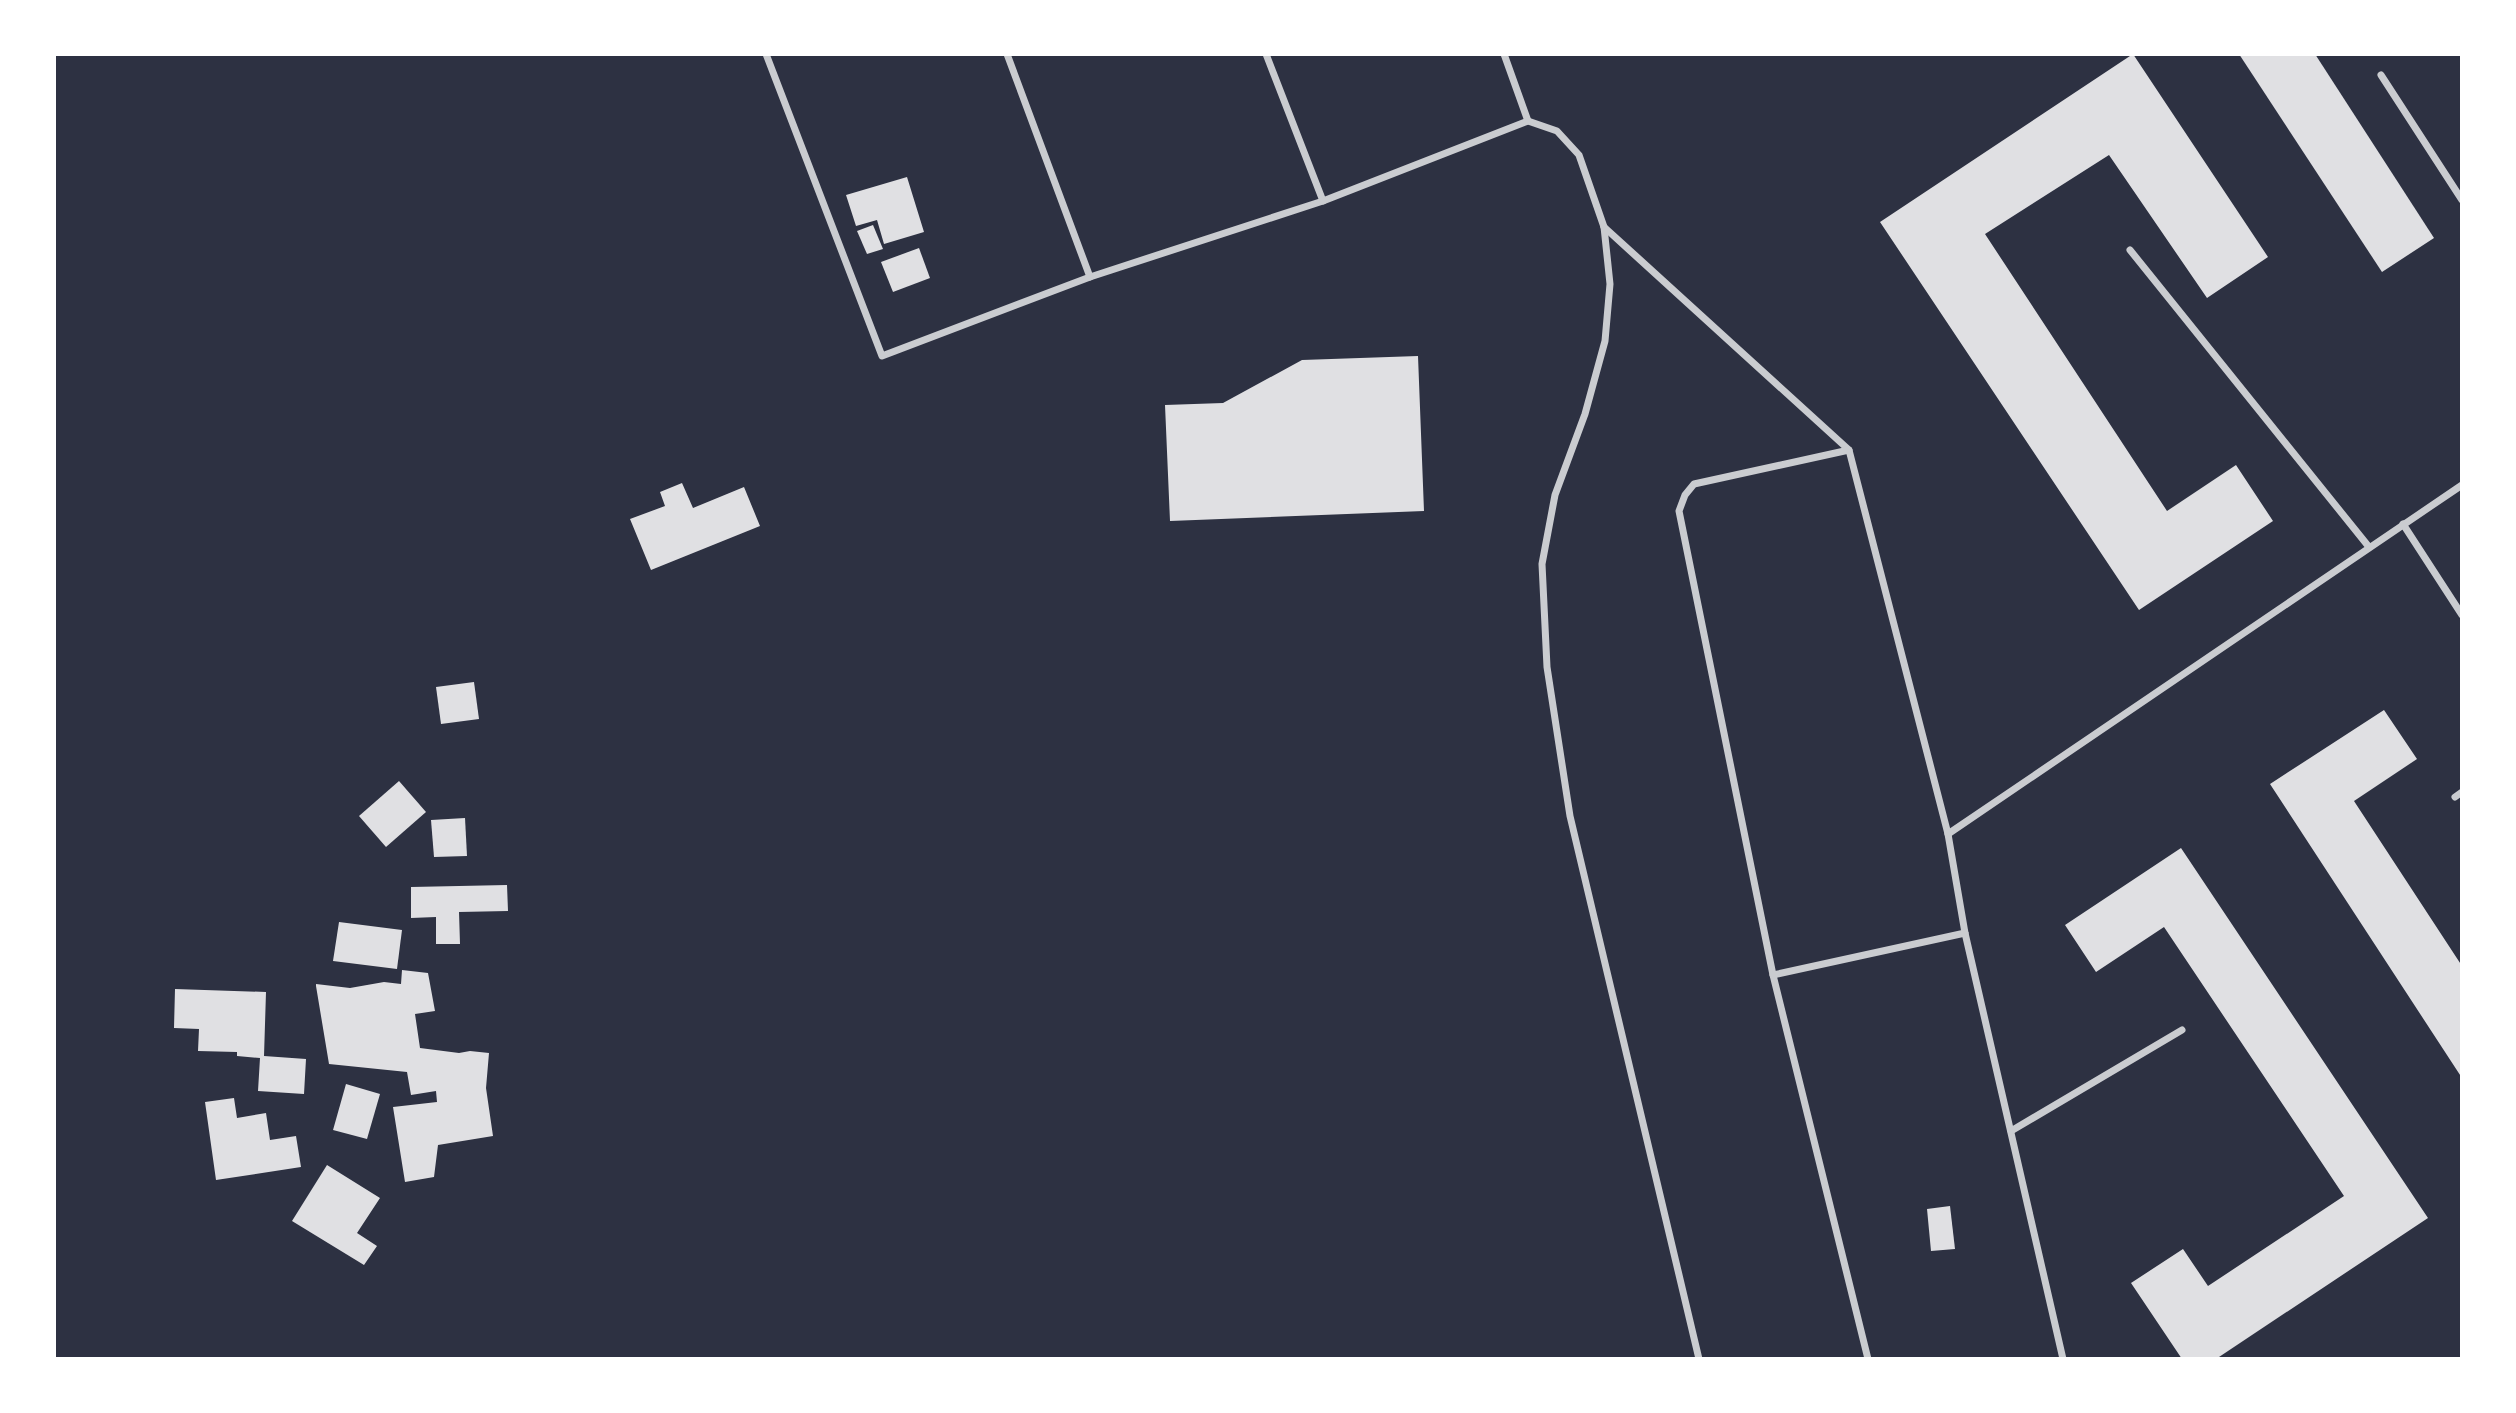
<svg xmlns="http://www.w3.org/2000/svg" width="2516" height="1413" font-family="Lato,sans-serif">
<rect width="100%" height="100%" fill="#2d3142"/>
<g fill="#e0e0e3">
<polygon points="2133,54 2268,257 2207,298 2109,155 1985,234 2167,511 2236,465 2273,521 2139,610 1880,222"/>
<polygon points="2239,54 2315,54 2434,238 2382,272"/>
<polygon points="907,177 924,232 884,244 877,220 856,226 846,195"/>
<polygon points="873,225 883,249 867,254 857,231"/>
<polygon points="919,248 930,278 893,292 881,262"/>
<polygon points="1418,356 1424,511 1170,521 1165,405 1223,403 1302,360"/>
<polygon points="682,483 693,508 744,487 760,526 651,570 630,519 665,506 660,492"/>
<polygon points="474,682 479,719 441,724 436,687"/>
<polygon points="2384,710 2417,759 2354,801 2462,966 2462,1078 2270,784"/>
<polygon points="399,781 426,812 386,847 359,816"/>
<polygon points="465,818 467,856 434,857 431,820"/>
<polygon points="2181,848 2428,1218 2216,1359 2182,1359 2131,1283 2183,1249 2208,1286 2344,1196 2164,927 2096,972 2065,925"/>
<polygon points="507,885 508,911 459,912 460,944 436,944 436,917 411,918 411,887"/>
<polygon points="339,922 402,930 397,969 333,961"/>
<polygon points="402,970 428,973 435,1011 415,1014 420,1048 459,1053 470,1051 489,1053 486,1088 493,1136 438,1145 434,1177 405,1182 393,1107 437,1102 436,1091 411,1095 407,1072 329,1064 316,986 316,984 350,988 384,982 401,984"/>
<polygon points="175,989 266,992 264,1056 306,1059 304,1094 258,1091 260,1058 237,1056 237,1052 198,1051 199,1029 174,1028"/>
<polygon points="346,1084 380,1094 367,1139 333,1130"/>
<polygon points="234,1098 237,1118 266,1113 270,1140 296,1136 301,1167 216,1180 205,1102"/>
<polygon points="327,1165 380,1198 357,1233 377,1246 364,1265 292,1221"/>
<polygon points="1950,1206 1955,1249 1931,1251 1927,1209"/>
</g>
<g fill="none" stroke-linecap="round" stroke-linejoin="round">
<g stroke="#caccd0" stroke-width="7">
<polyline points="766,54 882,356 1090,277 1323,201 1528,121 1557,131 1579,155 1604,227 1610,284 1605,341 1585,414 1555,495 1542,564 1547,667 1570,816 1699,1359"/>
<polyline points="1007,54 1090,277"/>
<polyline points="1266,54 1323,201"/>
<polyline points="1504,54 1528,121"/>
<polyline points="2381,75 2462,200"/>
<polyline points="1604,227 1849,450 1948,834 1965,933 2063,1359"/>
<polyline points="2130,250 2369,547"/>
<polyline points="1849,450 1694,484 1685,495 1679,511 1773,975 1868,1359"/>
<polyline points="2403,524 2462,615"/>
<polyline points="2455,797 2462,792"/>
<polyline points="1948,834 2462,485"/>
<polyline points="1773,975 1965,933"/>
<polyline points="2011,1131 2182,1030"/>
</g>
</g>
<rect width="2516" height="1413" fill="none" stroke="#ffffff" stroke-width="112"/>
</svg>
